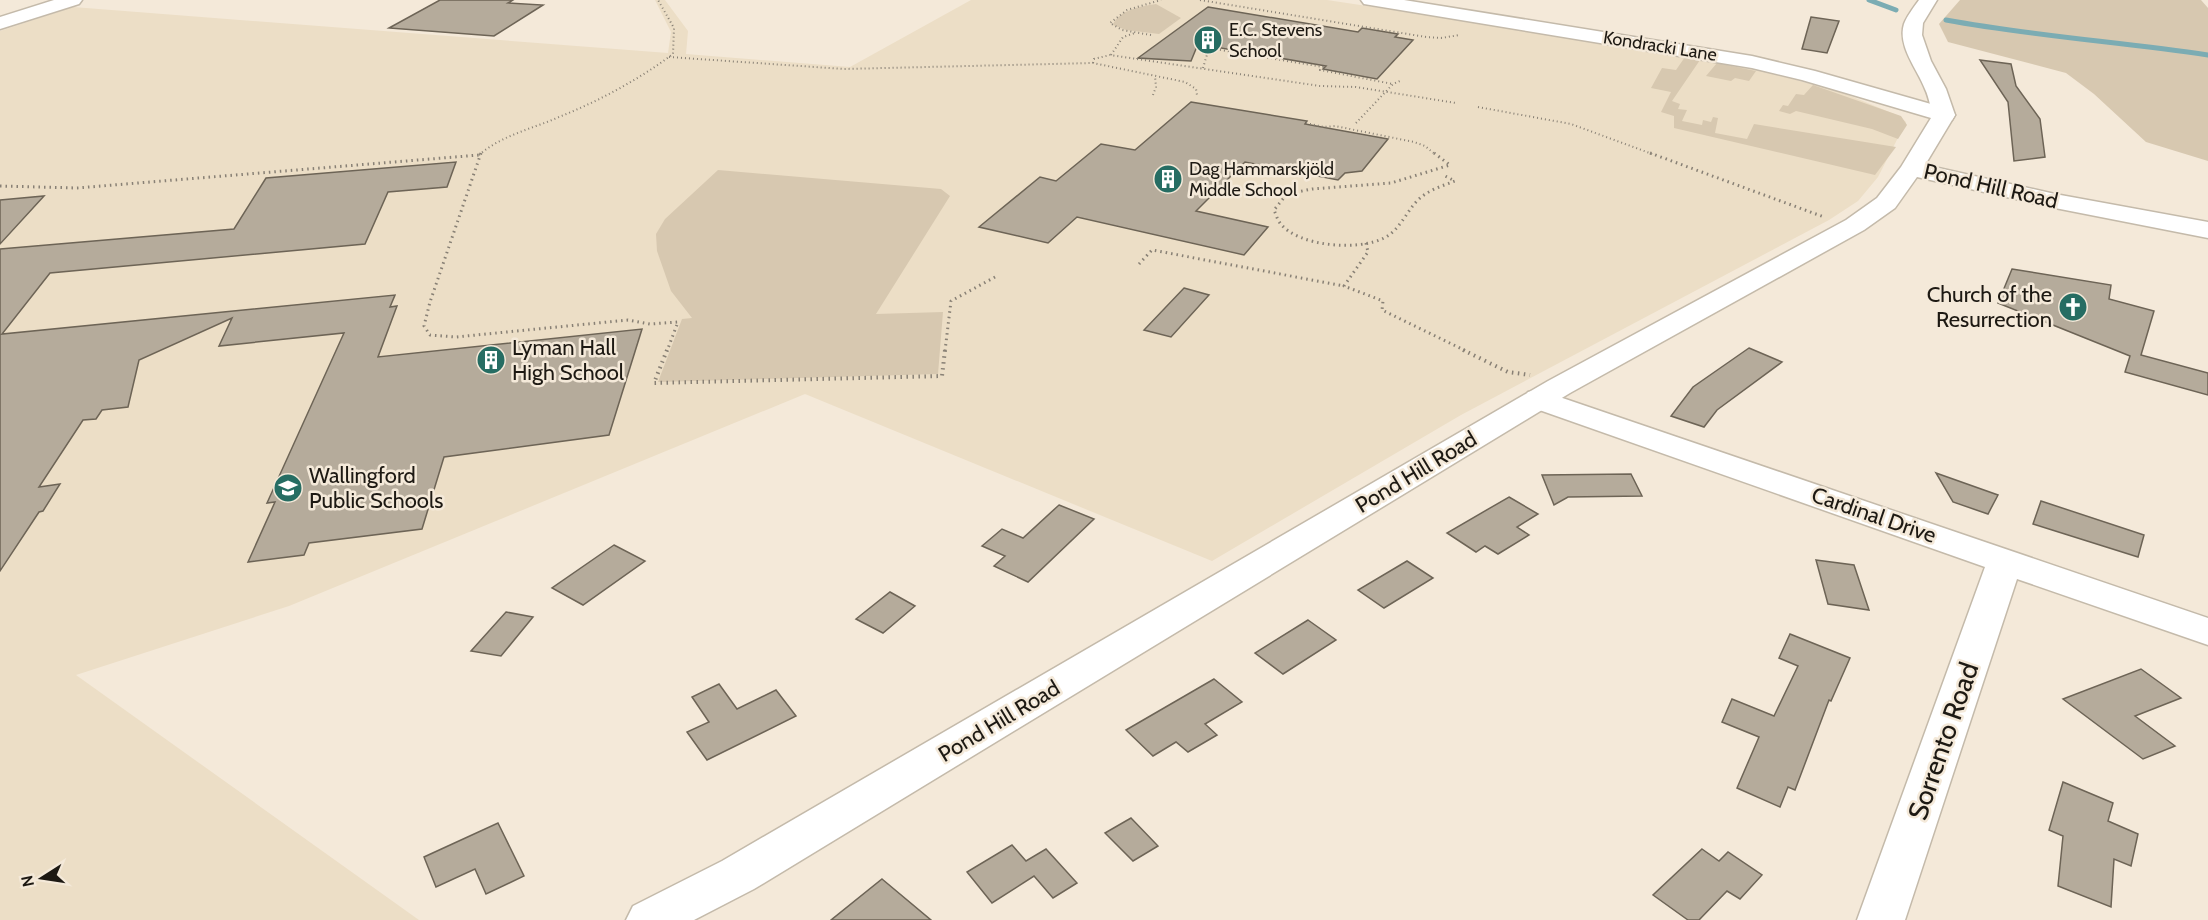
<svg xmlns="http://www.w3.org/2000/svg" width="2208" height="920" font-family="Cabin,sans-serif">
<rect width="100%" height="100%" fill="#f4e9d9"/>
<polygon fill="#ecdec6" points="655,0 665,0 688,31 686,54 850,67 971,0 1327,0 1494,25 1758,70 1841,92 1899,116 1906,122 1878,177 1858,201 1829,220 1461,415 1212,561 805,394 289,606 76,675 419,920 0,920 0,31 73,7 668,53 671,32"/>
<g fill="#d7c8b0">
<polygon points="1960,0 2201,0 2208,8 2208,161 2146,142 2094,94 2066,73 1948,42 1939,24"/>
<path d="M1156,4L1181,18L1159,34L1126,30L1113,25C1118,10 1142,6 1156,4Z"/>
<polygon points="1685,57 1700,60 1672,101 1680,104 1678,109 1687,110 1682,121 1702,125 1703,120 1711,122 1713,117 1718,118 1715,133 1747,139 1754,124 1896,147 1875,175 1674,128 1674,116 1661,112 1671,92 1651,88 1662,68 1676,70"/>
<polygon points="1717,63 1756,71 1749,81 1735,78 1731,81 1706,76"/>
<polygon points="1813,85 1901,116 1907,125 1898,139 1872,129 1796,111 1790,114 1779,111 1783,105 1788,106 1796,94 1804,95"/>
<polygon points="718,170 941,189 950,196 876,314 943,312 938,374 658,382 682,319 692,318 671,291 657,251 656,234 665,219"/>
</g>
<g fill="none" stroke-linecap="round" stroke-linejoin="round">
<g stroke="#7bacb3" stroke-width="5">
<polyline points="1869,0 1896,10"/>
<path d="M1946,20C2033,36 2121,42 2208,55"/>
</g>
</g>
<g fill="#b5ab9b" stroke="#6d6456" stroke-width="1.5">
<polygon points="440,0 513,0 508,3 543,5 494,36 389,28"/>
<polygon points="1208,7 1358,32 1362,28 1398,34 1395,37 1413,40 1377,79 1323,69 1326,66 1198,44 1191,61 1138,58"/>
<polygon points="1811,17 1839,21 1827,53 1802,49"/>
<polygon points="1980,60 2011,64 2016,86 2040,119 2045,157 2014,161 2008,102"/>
<polygon points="1191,102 1307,121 1305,124 1388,139 1362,171 1345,173 1338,180 1245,162 1196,211 1268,227 1244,255 1077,217 1048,243 979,227 1040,177 1056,181 1101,144 1135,150"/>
<polygon points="456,162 447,187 388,192 365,244 50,273 2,334 395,295 390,307 397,306 378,357 642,329 609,435 444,457 422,529 309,543 304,555 248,562 275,502 267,503 344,333 219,346 232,318 139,360 128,407 102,410 96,419 83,420 39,487 60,484 43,511 39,512 0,571 0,249 234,229 266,178"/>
<polygon points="44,196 0,244 0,200"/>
<polygon points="2012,269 2111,285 2109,299 2154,311 2141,355 2208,373 2208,395 2125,372 2130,356 1998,303"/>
<polygon points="1184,288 1209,295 1171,337 1144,330"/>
<polygon points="1749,348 1782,362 1717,410 1704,427 1671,416 1693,387"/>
<polygon points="1936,473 1998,495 1988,514 1953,502"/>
<polygon points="1631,474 1642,496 1568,497 1554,505 1542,475"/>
<polygon points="1509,497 1538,514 1517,527 1529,535 1498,554 1485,546 1476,552 1447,533"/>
<polygon points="2041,501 2144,535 2138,557 2033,524"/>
<polygon points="1059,505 1094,519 1028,582 994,566 1005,556 982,546 1002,529 1023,538"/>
<polygon points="614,545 645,561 583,605 552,588"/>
<polygon points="1816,560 1854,565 1869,610 1828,604"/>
<polygon points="1407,561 1433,578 1384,608 1358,590"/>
<polygon points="890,592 915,606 883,633 856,619"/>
<polygon points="506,612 533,617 501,656 471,651"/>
<polygon points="1308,620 1336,640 1283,674 1255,653"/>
<polygon points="1790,634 1850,658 1831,701 1829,700 1795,790 1788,787 1780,807 1737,788 1759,737 1722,722 1732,699 1774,716 1798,666 1779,658"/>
<polygon points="2141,669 2181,698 2135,716 2175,746 2143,759 2063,699"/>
<polygon points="1214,679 1242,702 1205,724 1217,735 1188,752 1176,742 1153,756 1126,730"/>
<polygon points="719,684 737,709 776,690 796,716 707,760 687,732 709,722 692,697"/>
<polygon points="2063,782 2113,803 2108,821 2138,834 2131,866 2114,859 2111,907 2058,886 2063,836 2049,830"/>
<polygon points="1131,818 1158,846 1133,861 1105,833"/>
<polygon points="498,823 524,876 486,894 475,869 436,887 424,857"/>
<polygon points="1012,845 1026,861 1046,849 1077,883 1053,898 1034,876 992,903 967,872"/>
<polygon points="1702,849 1719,861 1728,852 1762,875 1740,899 1727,891 1699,920 1688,920 1653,895"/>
<polygon points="882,879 931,920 831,920"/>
</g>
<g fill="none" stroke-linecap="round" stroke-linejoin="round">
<g stroke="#c4baaa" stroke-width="3">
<g id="minor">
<polygon points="54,0 82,0 79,4 0,29 0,17"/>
<path d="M1919,0H1937L1923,23L1922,35L1931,61L1946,89L1955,115L1952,120L1944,122L1936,120C1930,111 1930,99 1925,89C1918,70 1897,46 1904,24C1907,16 1914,7 1919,0Z"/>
<polygon points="1539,390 2208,618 2208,645 2017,579 1905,920 1857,920 1985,567 1528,406 1523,399 1528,392"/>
</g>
</g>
<g stroke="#c4baaa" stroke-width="3">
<polygon id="major" points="1361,0 1404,0 1752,56 1815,71 1952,110 1955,115 1925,165 2055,194 2208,222 2208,238 2055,208 1917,177 1895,208 1864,230 1570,393 754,889 694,920 626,920 633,906 722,861 1548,381 1846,220 1877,198 1901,167 1931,118 1802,80 1752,68 1370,5 1364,4"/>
</g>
<g stroke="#888075" stroke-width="2" stroke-dasharray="1 3" stroke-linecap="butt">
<polyline points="1200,0 1426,37 1441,38 1460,35"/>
<polyline points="1151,35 1122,30 1110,23 1127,10 1161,0"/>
<polyline points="1111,55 1123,37 1135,33"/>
<polyline points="669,57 844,69 1093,63 1185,82 1196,89 1197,95"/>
<polyline points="1093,63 1094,59 1110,55 1320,86 1356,87 1456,103"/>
<polyline points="1203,68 1209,48 1323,67 1320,70 1393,84"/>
<polyline points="1153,95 1156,87 1155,76"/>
<polyline points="1478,107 1571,124 1655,155"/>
<polyline points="1306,123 1324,127 1335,126 1414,142 1425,146 1436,155"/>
<polyline points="1356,123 1393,84 1402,80"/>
<path d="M479,155C502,135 532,129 559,117C599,101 638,80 673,54L674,28L658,0"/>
</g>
<g stroke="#888075" stroke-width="3" stroke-dasharray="1.5 4" stroke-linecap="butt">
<polyline points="481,153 430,302 424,326 430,335 456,337 628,320 650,324 678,322 667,351"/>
<path d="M1434,153L1450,165L1391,183L1312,189L1287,194L1274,210C1276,214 1277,219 1280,223C1298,247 1359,251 1384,238C1400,230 1406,212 1418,200C1428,190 1442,186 1455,181L1445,176"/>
<polyline points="1650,153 1824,217"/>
<polyline points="0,186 77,188 479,155"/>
<polyline points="1366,243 1368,252 1344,286 1383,301 1382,310 1466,351"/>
<polyline points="1139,264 1152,250 1344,286"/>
<polyline points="945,351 951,301 997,276"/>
</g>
<g stroke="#888075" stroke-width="4" stroke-dasharray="1.5 4.5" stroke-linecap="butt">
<polyline points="667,350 654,383 942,376 945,350"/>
<polyline points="1463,350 1508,372 1530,375"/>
</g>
<use href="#minor" fill="#fff" fill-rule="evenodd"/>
<use href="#major" fill="#fff" fill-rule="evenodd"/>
</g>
<defs>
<g id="building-disc" transform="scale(1.5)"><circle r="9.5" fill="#266d63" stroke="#f4e9d9"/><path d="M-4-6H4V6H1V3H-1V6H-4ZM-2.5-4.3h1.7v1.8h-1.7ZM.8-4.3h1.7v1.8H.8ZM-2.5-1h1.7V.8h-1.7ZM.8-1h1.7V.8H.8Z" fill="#fff"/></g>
<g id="church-disc" transform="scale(1.5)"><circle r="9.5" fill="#266d63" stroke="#f4e9d9"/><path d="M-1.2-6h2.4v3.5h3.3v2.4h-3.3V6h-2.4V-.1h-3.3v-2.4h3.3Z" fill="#fff"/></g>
<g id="school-disc" transform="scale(1.5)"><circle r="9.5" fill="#266d63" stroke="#f4e9d9"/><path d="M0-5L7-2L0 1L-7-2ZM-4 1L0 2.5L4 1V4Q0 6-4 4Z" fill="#fff"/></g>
</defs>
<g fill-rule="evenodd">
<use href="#building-disc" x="1208" y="40"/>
<use href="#building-disc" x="1168" y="179"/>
<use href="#church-disc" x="2073" y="307"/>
<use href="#building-disc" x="491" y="360"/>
<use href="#school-disc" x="288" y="488"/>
</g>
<g text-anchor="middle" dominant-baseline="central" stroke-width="5" stroke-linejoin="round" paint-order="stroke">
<g font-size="18" fill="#1d1913" stroke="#f4e9d9" text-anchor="start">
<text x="1229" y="30">E.C. Stevens<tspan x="1229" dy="21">School</tspan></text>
<text x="1189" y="169">Dag Hammarskjöld<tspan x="1189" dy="21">Middle School</tspan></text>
</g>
<g font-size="18" fill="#1d1913" stroke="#f4e9d9">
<text transform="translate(1660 46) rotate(9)">Kondracki Lane</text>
</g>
<g font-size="22" fill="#1d1913" stroke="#f4e9d9">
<text transform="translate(1991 186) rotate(13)">Pond Hill Road</text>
<text transform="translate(1416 472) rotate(-31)">Pond Hill Road</text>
<text transform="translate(1874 515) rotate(19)">Cardinal Drive</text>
<text transform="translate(999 721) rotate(-31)">Pond Hill Road</text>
</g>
<g font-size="22" fill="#1d1913" stroke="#f4e9d9" text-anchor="start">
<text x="2052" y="294" text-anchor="end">Church of the<tspan x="2052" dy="25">Resurrection</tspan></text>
<text x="512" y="347">Lyman Hall<tspan x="512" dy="25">High School</tspan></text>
<text x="309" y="475">Wallingford<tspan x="309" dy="25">Public Schools</tspan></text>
</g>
<g font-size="27" fill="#1d1913" stroke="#f4e9d9">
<text transform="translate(1943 741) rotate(-71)">Sorrento Road</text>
</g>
</g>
<g transform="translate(42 878) rotate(258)" stroke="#f4e9d9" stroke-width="4.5" paint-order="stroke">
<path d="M0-4.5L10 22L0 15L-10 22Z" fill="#1d1913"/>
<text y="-9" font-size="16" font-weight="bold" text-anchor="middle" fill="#1d1913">N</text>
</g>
</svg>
